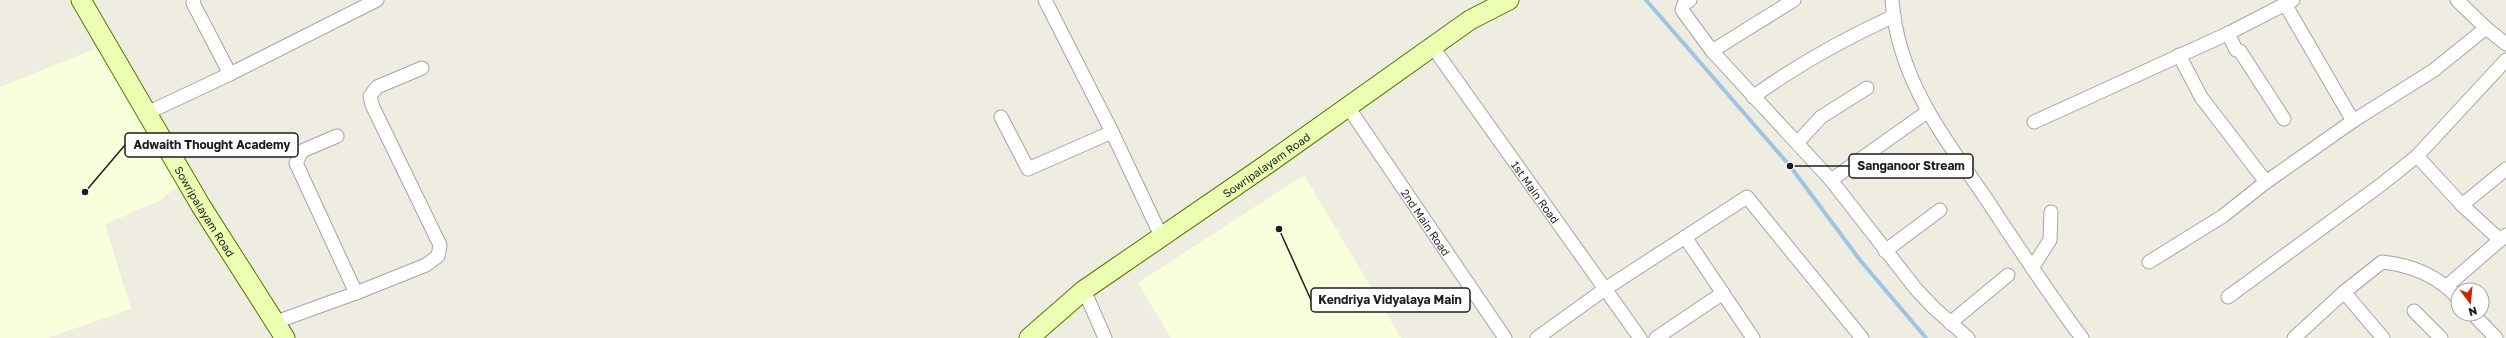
<svg xmlns="http://www.w3.org/2000/svg" width="2506" height="338" font-family="'Golos Text',sans-serif">
<rect width="100%" height="100%" fill="#efede2"/>
<g fill="#f8ffdb">
<polygon points="99,47 181,184 159,201 105,224 131,309 47,338 0,338 0,87"/>
<polygon points="1304,175 1401,338 1171,338 1138,283"/>
</g>
<g fill="none" stroke-linecap="round" stroke-linejoin="round">
<polyline stroke="#9fc5e0" stroke-width="4" points="1646,0 1790,166 1860,260 1926,338"/>
<g stroke="#a4a4a4" stroke-width="15">
<g id="street">
<polyline points="194,0 193,3 230,74"/>
<polyline points="1045,0 1112,132 1162,238"/>
<polyline points="1690,0 1684,4 1682,10 1712,51 1831,180 1916,289 1934,308 1968,338"/>
<path d="M1892,0C1898,80 1944,137 1987,200C2018,247 2048,293 2082,338"/>
<polyline points="2457,0 2486,28 2506,44"/>
<polyline points="2285,4 2353,121"/>
<polyline points="2228,33 2236,50 2240,51 2284,119"/>
<path id="s1" d="M1432,46L1640,338"/>
<polyline points="1712,51 1794,0"/>
<polyline points="2179,55 2201,97 2266,182"/>
<path d="M1753,97C1798,64 1844,39 1894,16"/>
<path id="s2" d="M1348,107L1505,338"/>
<polyline points="147,113 230,74 377,0"/>
<polyline points="1001,117 1028,169 1112,132"/>
<polyline points="2034,122 2227,34 2293,0"/>
<polyline points="337,136 302,151 296,163 356,293"/>
<polyline points="1797,143 1821,117 1867,88"/>
<polyline points="2417,156 2462,205 2500,240 2506,235"/>
<polyline points="1831,180 1927,112"/>
<polyline points="2462,205 2506,169"/>
<polyline points="1685,237 1753,338"/>
<polyline points="1885,251 1940,210"/>
<polyline points="2149,262 2223,216 2266,182 2353,121 2434,70 2486,28"/>
<polyline points="2032,268 2050,240 2051,212"/>
<polyline points="2447,286 2500,240"/>
<polyline points="1084,290 1105,338"/>
<polyline points="2228,297 2382,184 2417,156 2506,60"/>
<polyline points="2414,311 2441,338"/>
<polyline points="2473,314 2496,338"/>
<polyline points="276,322 356,293 426,265 438,256 440,245 372,105 370,96 377,87 422,68"/>
<polyline points="1950,323 2008,275"/>
<polyline points="1537,338 1605,289 1747,197 1862,338"/>
<polyline points="1656,338 1723,293"/>
<polyline points="2294,338 2344,292"/>
<path d="M2383,338L2344,292L2382,262C2412,265 2437,275 2458,298"/>
</g>
</g>
<g stroke="#557800" stroke-width="21">
<g id="secondary">
<path id="s3" d="M81,0L201,206L285,338"/>
<path id="s4" d="M1029,338L1084,290L1116,268L1266,165L1470,20L1509,0"/>
</g>
</g>
<use href="#street" stroke="#fff" stroke-width="13"/>
<use href="#secondary" stroke="#ecfeb1" stroke-width="19"/>
</g>
<g text-anchor="middle" dominant-baseline="central" stroke-width="3.5" stroke-linejoin="round" paint-order="stroke">
<g font-size="11" fill="#1d1d1d" stroke="#fff">
<text stroke="none"><textPath href="#s4" startOffset="294">Sowripalayam Road</textPath></text>
<text stroke="none"><textPath href="#s1" startOffset="179">1st Main Road</textPath></text>
<text stroke="none"><textPath href="#s3" startOffset="245">Sowripalayam Road</textPath></text>
<text stroke="none"><textPath href="#s2" startOffset="139">2nd Main Road</textPath></text>
</g>
</g>
<path fill="none" stroke="#1d1d1d" stroke-width="1.5" d="M85 192L125 145M1790 166L1849 166M1279 229L1311 300"/>
<g fill="#1d1d1d" stroke="#fff" stroke-width="1.5">
<circle cx="85" cy="192" r="4"/>
<circle cx="1790" cy="166" r="4"/>
<circle cx="1279" cy="229" r="4"/>
</g>
<g fill="#fff" stroke="#1d1d1d" stroke-width="1.5">
<rect x="125" y="133" width="173" height="24" rx="4"/>
<rect x="1849" y="154" width="124" height="24" rx="4"/>
<rect x="1311" y="288" width="159" height="24" rx="4"/>
</g>
<g font-size="12" text-anchor="middle" font-weight="bold" fill="#1d1d1d">
<text x="212" y="149">Adwaith Thought Academy</text>
<text x="1911" y="170">Sanganoor Stream</text>
<text x="1390" y="304">Kendriya Vidyalaya Main</text>
</g>
<g transform="translate(2470 302) rotate(164)"><circle r="19" fill="#ffffff" stroke="#a5a5a5"/>
<path d="M0-3L7 15L0 10L-7 15Z" fill="#ca2500"/>
<text y="-6" font-size="11" font-weight="bold" text-anchor="middle" fill="#1d1d1d">N</text>
</g>
</svg>
